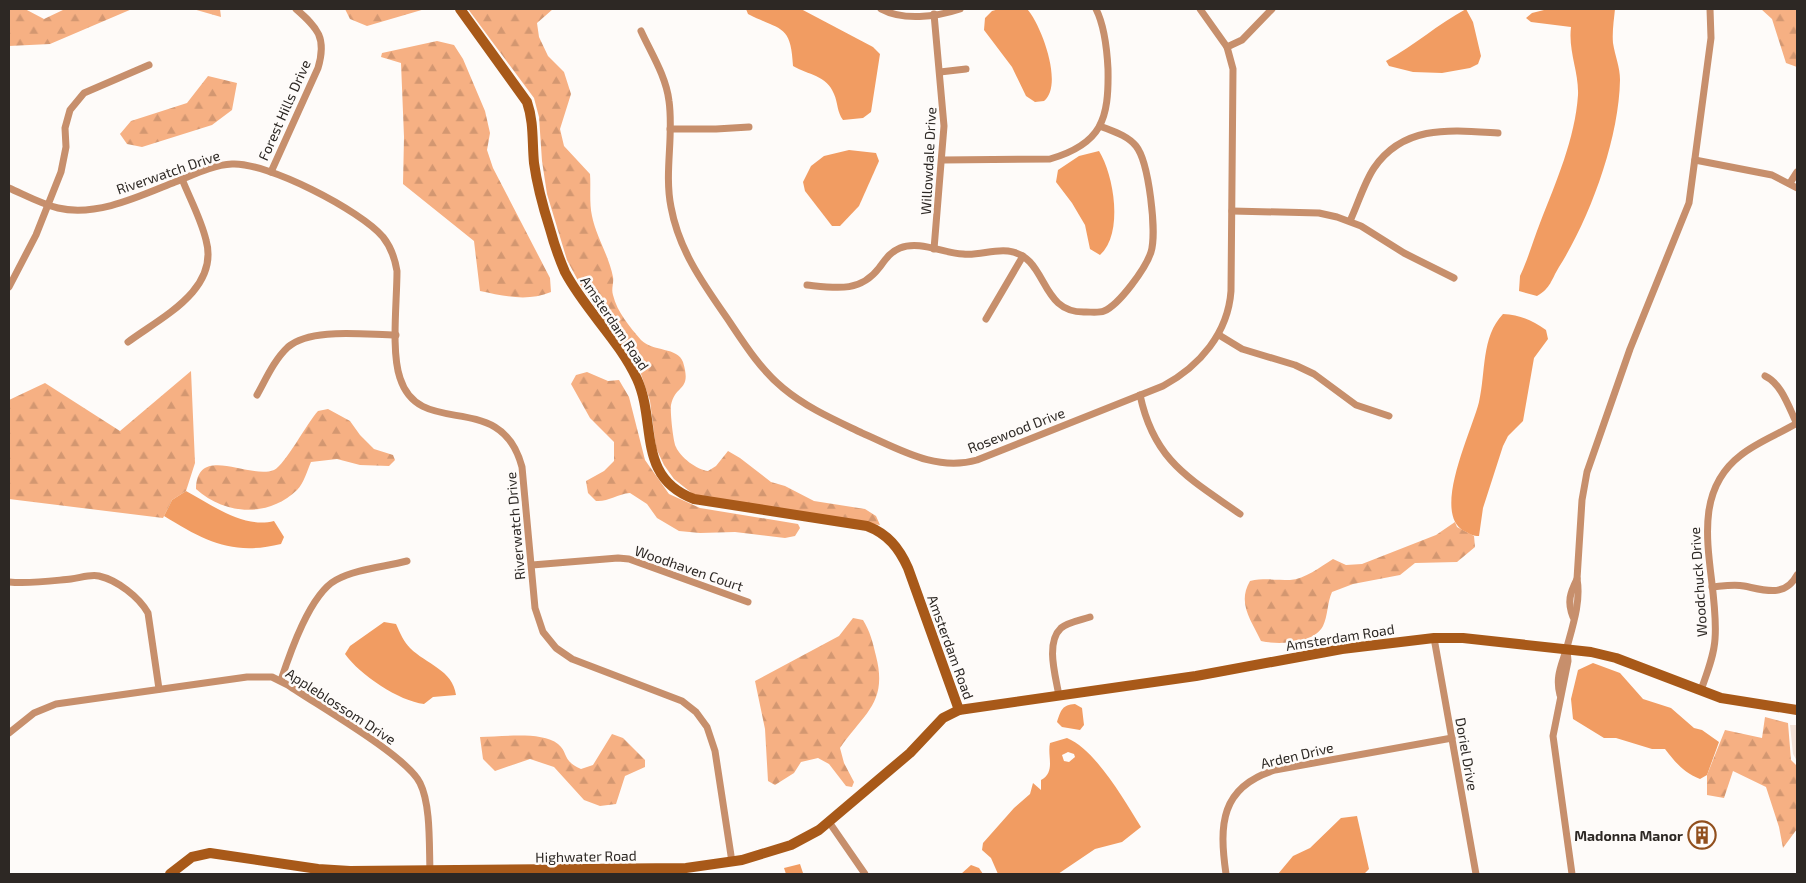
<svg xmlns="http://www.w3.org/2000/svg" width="1806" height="883" font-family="'Exo 2',sans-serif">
<defs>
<pattern id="forest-firs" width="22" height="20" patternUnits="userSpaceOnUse" patternTransform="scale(1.25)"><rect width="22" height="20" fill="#f6b083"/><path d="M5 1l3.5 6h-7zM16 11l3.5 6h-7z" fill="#d39771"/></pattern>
</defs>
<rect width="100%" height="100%" fill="#fefbf9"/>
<polygon fill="#f3e2d7" points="1790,725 1797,725 1797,761 1793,754"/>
<g fill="url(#forest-firs)">
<polygon points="9,9 25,9 44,19 65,9 132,9 50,44 9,46"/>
<polygon points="193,9 220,9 221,17"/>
<polygon points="345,9 425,9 367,26 350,19"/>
<path d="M468,9H553L537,23L539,37L548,56L564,72L571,94L560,129L564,146L590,174C591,187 589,203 592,216C596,236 609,256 613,277C614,283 611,289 613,295C617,312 630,327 641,340C653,352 678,347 683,362C692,392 676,383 671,405C670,410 673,442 676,447C680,457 697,470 708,471L716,466L728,451L740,458L771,482L785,486L814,501L865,509L876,516L880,525L718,500L693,494L674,479L664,465L656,448L650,401L640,371L582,288L567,260L547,194L542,161L539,117L534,98Z"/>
<polygon points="1761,9 1797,9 1797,67 1786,63 1772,19"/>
<path d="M437,41L454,45L463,59L485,111L490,133L487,150L493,168L550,278L551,292C527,302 504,296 480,291L474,241L403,184L404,137L401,63L381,57L382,53Z"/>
<polygon points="208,76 237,83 232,110 212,125 142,147 127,144 120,134 131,121 187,103"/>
<polygon points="191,371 195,463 186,491 172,500 163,518 9,499 9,400 45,383 120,431"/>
<path d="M587,372L608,381L619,380L629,397L645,460L669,494L700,508L798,524L800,528L795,536L785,538L735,532L700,533L679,531L657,518L647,504L630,493C617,494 608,502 596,501L588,493L586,481L604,471L614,461V442L590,418L571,384L576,375Z"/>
<path d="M328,409L350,421L360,435L374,449L393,455L395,460L389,466L360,465L337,459L311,462C307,471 304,483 297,490C268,518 225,515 196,489C197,443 250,480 274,470C285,465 307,423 318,411Z"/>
<path d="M1455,522L1457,527L1474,536L1475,547L1457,562L1415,563L1400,575L1353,584L1332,592C1327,603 1328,616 1323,626C1314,644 1277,645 1261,641C1251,620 1237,603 1250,581C1264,578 1276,580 1290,580C1305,579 1320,567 1333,559L1346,565L1362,564L1436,535Z"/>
<path d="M853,618L863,620C870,631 873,643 876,656C888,703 864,713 840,748L844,763L854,782L852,787L846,786L829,764L818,758L801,762L794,773L775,785L768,781L765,729L755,681L839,636Z"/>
<polygon points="1765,717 1788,723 1791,760 1797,766 1797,829 1783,848 1779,827 1766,787 1733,771 1724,798 1707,795 1707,775 1725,730 1762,738"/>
<path d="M612,734L623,738L645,760V767L625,776L616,804L600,806L584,800L554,767L530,759L495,771L483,759L480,737C502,737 541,731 558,744C569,753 561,760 581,769L593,765Z"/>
</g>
<g fill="#f19c62" fill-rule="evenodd">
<path d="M746,9H801L873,47L880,54L871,112L863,118L843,120C837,112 838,103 834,94C827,75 808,75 793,66C791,24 781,31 748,14Z"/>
<path d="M999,9H1027C1041,24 1064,85 1044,101L1035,102L1026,96L1012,67L984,30L985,18L992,11Z"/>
<path d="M1466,9L1473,22L1481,56L1478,64L1470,68L1442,73L1413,72L1389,66L1386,61C1415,45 1438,24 1466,9Z"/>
<path d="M1548,9H1615C1614,19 1612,32 1613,43C1615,56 1620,67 1620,80C1619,139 1590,218 1559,267C1551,280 1551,288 1537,296L1519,291L1520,276C1528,259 1533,241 1540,223C1556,182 1575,139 1578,95C1579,72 1568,51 1571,27L1531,22L1526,18L1532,13Z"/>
<polygon points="849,150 876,153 879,161 859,206 840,226 832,226 805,191 803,182 811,166 824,156"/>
<path d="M1099,151C1114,175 1124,234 1100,255L1090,249L1085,225L1072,203L1056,182L1058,170L1079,156Z"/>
<path d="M1503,314C1520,315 1532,320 1546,330L1548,339L1534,358L1523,421L1508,436L1503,446L1483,508L1479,536C1473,536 1470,534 1464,531C1431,513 1472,431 1479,402C1486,372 1481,337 1503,314Z"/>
<path d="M186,491C212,505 244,529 274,521L284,537L281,544C232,556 205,541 164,516L172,500Z"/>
<path d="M384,622L396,624C400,633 404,642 410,648C426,664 453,670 456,695L433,697L424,704C399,701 360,675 345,654L350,646Z"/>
<path d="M1593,663L1620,673L1643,699L1671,708L1694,728L1702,730L1719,742L1707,775L1700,779C1683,772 1676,763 1665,749H1652L1616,738H1604L1573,719L1571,699L1578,670Z"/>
<path d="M1075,704L1082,708L1084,725L1080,730L1062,727L1057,722C1061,710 1062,705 1075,704Z"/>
<path d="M1067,738C1096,750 1124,800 1141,827L1122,842L1095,849L1058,874H998L991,858L982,850L983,843L1014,808L1030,794L1033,783L1041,790V780C1056,772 1047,756 1050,743ZM1068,752L1074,754L1075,757L1069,762L1064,761L1062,755Z"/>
<polygon points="1357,816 1369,869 1364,874 1278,874 1293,856 1310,848 1341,818"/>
<polygon points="800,864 803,873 786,874 784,868"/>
<polygon points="971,865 979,868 983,874 961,874"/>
</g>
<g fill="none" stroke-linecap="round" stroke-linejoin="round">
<g stroke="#c78f6c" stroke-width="7">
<path d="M881,9C903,21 936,17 960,9"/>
<polyline points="934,14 944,126 934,249"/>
<path d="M641,31C651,53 666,76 669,101C674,136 664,172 671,207C679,251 704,285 729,321C745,345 761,370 783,388C807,408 835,420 862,433C899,449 936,472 977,460L1163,386C1200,366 1228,333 1231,291L1233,69L1227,47L1200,9"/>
<polyline points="1227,47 1242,40 1272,9"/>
<polyline points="940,72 966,69"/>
<polyline points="670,129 716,129 749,127"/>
<path d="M943,160L1050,159C1102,144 1109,119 1108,69C1107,49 1105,27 1096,9"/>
<polyline points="1695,160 1772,175 1797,188"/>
<path d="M271,172L318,68C327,38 318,28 296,9"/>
<polyline points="1790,183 1797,172"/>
<path d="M9,188C25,195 41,204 58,208C97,217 140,196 175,182C193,175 212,165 232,164C267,162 360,210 383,237C391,247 395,259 397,271C397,301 391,352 400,378C420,441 501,387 522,467L535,608L543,632L556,648L572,659L682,701L696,712L707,727L715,751L732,862"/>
<polyline points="1232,211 1319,213 1337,217 1361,226 1404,253 1454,278"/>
<path d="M1350,221C1358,204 1364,183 1374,168C1404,124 1452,130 1498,133"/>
<path d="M807,285C835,288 860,293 879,268C885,260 890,252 900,248C919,240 943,253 963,254C978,256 993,249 1008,251C1049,256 1038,314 1086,312C1092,312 1099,313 1104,311C1119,305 1146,268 1151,252C1157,233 1149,162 1136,146C1127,135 1112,131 1100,126"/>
<polyline points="9,287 36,235 61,172 66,147 65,128 70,110 84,93 149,65"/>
<polyline points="986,319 1023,256"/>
<polyline points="1219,335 1242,349 1295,365 1314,374 1356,405 1389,416"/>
<path d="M128,342C160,318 220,290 206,240C201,219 190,199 182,179"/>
<path d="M1765,376C1782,384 1789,408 1797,424"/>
<path d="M257,395C266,379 274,360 288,347C311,327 367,335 396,335"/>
<path d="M1140,395C1154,461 1189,478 1240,514"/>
<polyline points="532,565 618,558 629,559 748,602"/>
<path d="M9,582C30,584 50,581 71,579C80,578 90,574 99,576C117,580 139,597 148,613L159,689"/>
<path d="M1712,587C1723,586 1734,584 1744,586C1764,590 1785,598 1797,575"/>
<path d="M1573,617C1567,602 1570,593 1577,579"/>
<polyline points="1434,638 1476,874"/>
<polyline points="1567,649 1568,661 1553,736 1572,874"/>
<path d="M281,680C290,653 310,594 336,580C356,569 384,567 407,561"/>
<path d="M1701,690C1707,673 1714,656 1715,639C1720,578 1682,500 1741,455C1757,442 1779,434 1797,423"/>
<path d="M1560,695C1555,676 1562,665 1567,647C1573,625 1581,601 1577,579L1582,500L1587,472L1630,349L1689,203L1711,38L1710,9"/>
<path d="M1059,696C1056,677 1045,643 1061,628C1068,622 1081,620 1090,617"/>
<path d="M9,733L34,713L56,704L247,677H272L288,685C317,705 407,756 420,783C431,805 429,846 430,871"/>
<polyline points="829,822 865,874"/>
<path d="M1226,874C1219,825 1220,787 1275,770L1452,738"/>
</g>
<g stroke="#a85919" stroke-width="10">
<path d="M460,9L527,102C534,122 532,142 534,163C537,185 543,207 550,229C554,244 559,258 565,272C585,310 619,340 637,379C657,423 636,477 694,499L867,526C888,534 899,548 908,568L959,710"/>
<polyline points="170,874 192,857 210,853 318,869 350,871 686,868 742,860 791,845 819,830 910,753 943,718 959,710 1196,676 1342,649 1434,638 1463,638 1591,652 1616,658 1721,698 1797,710"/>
</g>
</g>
<defs>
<g id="building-ring" transform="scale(1.4375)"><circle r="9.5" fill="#fefbf9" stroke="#914f1d" stroke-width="1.5"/><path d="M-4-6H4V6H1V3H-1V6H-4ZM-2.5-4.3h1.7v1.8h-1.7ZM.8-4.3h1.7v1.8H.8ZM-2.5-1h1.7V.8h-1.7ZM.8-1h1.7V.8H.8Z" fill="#914f1d"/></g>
</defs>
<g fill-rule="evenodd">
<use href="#building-ring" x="1702" y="835"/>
</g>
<g text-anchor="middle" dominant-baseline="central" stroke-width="5" stroke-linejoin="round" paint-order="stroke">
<g font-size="14" fill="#2d2824" stroke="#fefbf9">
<text transform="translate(284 110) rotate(-66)">Forest Hills Drive</text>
<text transform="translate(928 161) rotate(-87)">Willowdale Drive</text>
<text transform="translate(168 172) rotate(-19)">Riverwatch Drive</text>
<text transform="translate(615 323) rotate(56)">Amsterdam Road</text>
<text transform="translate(1016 430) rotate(-21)">Rosewood Drive</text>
<text transform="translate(515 526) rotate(-95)">Riverwatch Drive</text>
<text transform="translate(689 568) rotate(19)">Woodhaven Court</text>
<text transform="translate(1698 582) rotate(-94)">Woodchuck Drive</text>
<text transform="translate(1340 637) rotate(-9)">Amsterdam Road</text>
<text transform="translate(951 647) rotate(70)">Amsterdam Road</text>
<text transform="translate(341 706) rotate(33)">Appleblossom Drive</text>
<text transform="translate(1467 754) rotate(80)">Doriel Drive</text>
<text transform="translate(1297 755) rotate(-13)">Arden Drive</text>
<text transform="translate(586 856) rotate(-1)">Highwater Road</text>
</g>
<g font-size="14" font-weight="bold" fill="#2d2824" stroke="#fefbf9" text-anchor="end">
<text x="1683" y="835">Madonna Manor</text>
</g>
</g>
<rect width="1806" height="883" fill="none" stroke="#2d2824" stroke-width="20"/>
</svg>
